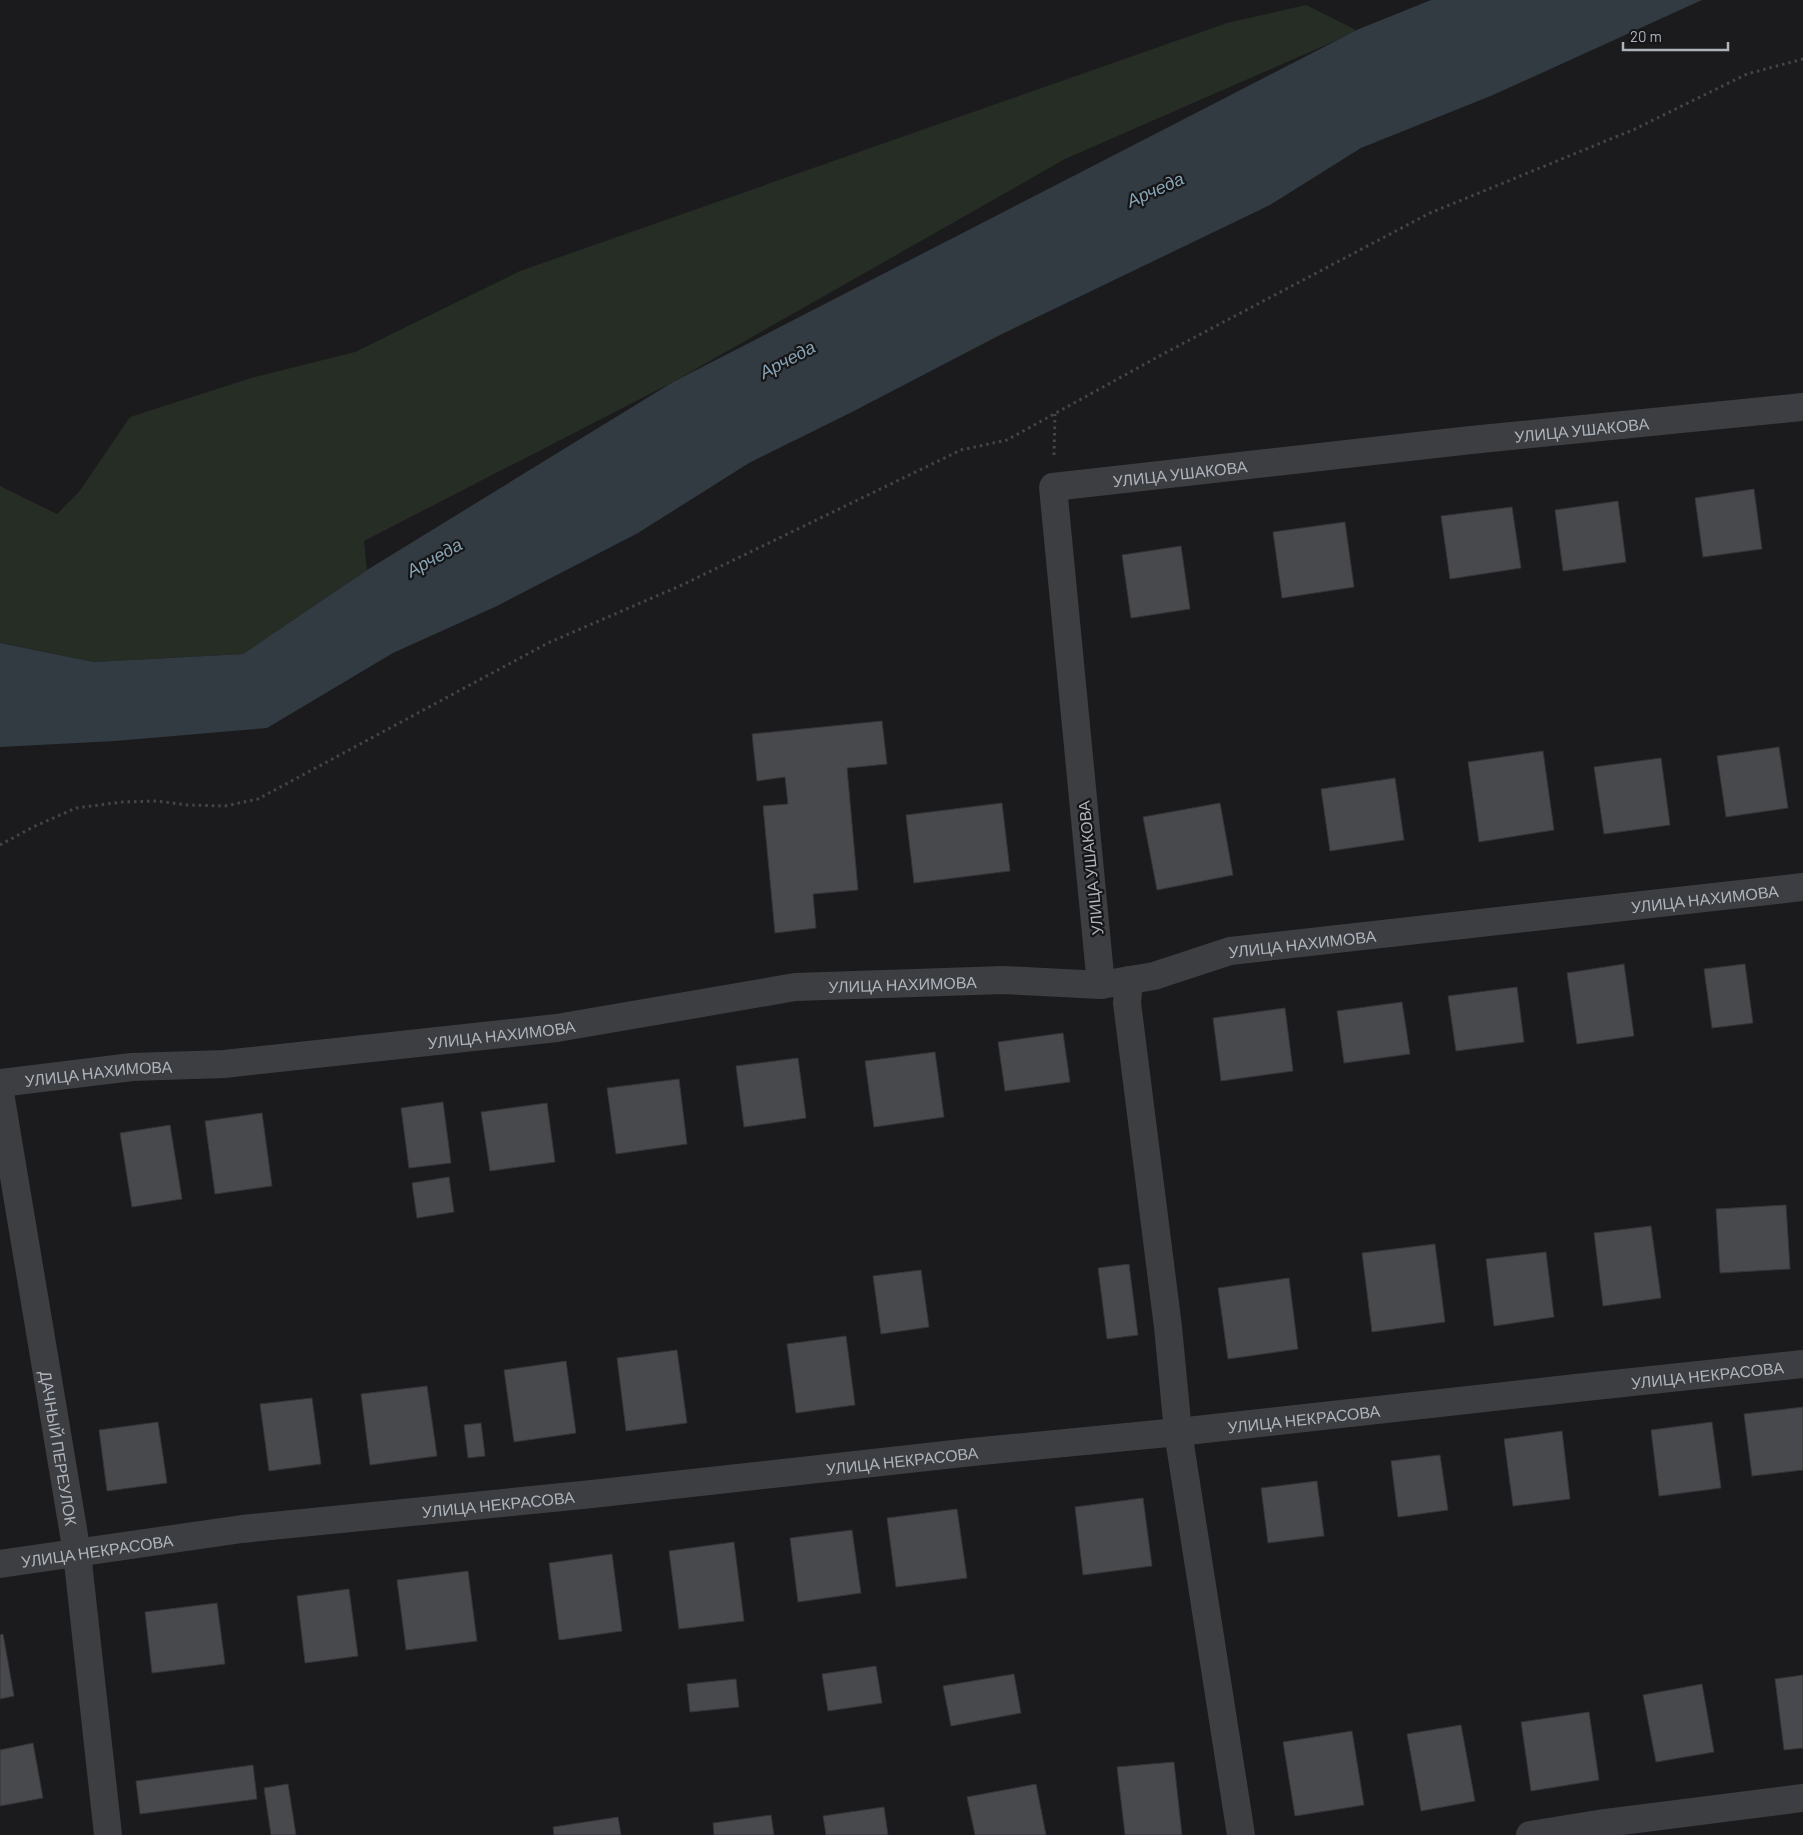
<svg xmlns="http://www.w3.org/2000/svg" width="1803" height="1835" font-family="Barlow,sans-serif">
<rect width="100%" height="100%" fill="#1b1b1d"/>
<polygon fill="#252d25" points="1306,5 1358,31 1065,159 673,382 364,541 367,570 243,654 94,662 0,643 0,486 57,514 79,492 130,417 251,378 355,352 520,271 1227,23"/>
<polygon fill="#313b41" points="1431,0 1702,0 1493,95 1361,148 1270,205 1000,335 850,413 749,463 638,533 497,606 393,653 267,728 115,741 0,747 0,643 94,662 243,654 367,570 673,382 1359,29"/>
<g fill="#48494d" stroke="#353539">
<polygon points="1754,489 1762,549 1703,557 1695,498"/>
<polygon points="1618,501 1626,562 1563,571 1555,510"/>
<polygon points="1512,507 1521,568 1450,579 1441,516"/>
<polygon points="1345,522 1354,587 1282,598 1273,532"/>
<polygon points="1181,546 1190,609 1131,618 1122,555"/>
<polygon points="882,721 887,764 847,768 858,890 813,894 816,928 775,933 763,806 788,804 785,777 757,781 752,734"/>
<polygon points="1779,747 1788,808 1726,817 1717,756"/>
<polygon points="1543,751 1554,830 1479,842 1468,762"/>
<polygon points="1661,758 1670,825 1604,834 1594,767"/>
<polygon points="1395,778 1404,840 1330,851 1321,789"/>
<polygon points="1002,803 1010,871 914,883 906,815"/>
<polygon points="1220,803 1233,875 1157,890 1143,817"/>
<polygon points="1624,964 1634,1036 1577,1044 1567,973"/>
<polygon points="1745,964 1753,1023 1712,1028 1704,969"/>
<polygon points="1517,987 1524,1042 1456,1051 1448,996"/>
<polygon points="1402,1002 1410,1054 1344,1063 1337,1011"/>
<polygon points="1285,1008 1293,1071 1221,1081 1213,1018"/>
<polygon points="1063,1033 1070,1082 1005,1091 998,1042"/>
<polygon points="935,1052 944,1117 874,1127 865,1061"/>
<polygon points="798,1058 806,1118 744,1127 736,1066"/>
<polygon points="679,1079 687,1144 616,1154 607,1088"/>
<polygon points="443,1102 451,1163 409,1168 401,1108"/>
<polygon points="547,1103 555,1162 490,1171 481,1112"/>
<polygon points="262,1113 272,1186 215,1194 205,1121"/>
<polygon points="170,1125 182,1199 132,1207 120,1133"/>
<polygon points="449,1177 454,1212 417,1218 412,1183"/>
<polygon points="1786,1205 1790,1269 1720,1273 1716,1209"/>
<polygon points="1651,1226 1661,1298 1603,1306 1594,1233"/>
<polygon points="1435,1244 1445,1322 1372,1332 1362,1253"/>
<polygon points="1546,1252 1554,1317 1494,1326 1486,1259"/>
<polygon points="1129,1264 1138,1335 1107,1339 1098,1268"/>
<polygon points="921,1270 929,1327 881,1334 873,1276"/>
<polygon points="1289,1278 1298,1349 1228,1359 1218,1288"/>
<polygon points="846,1336 855,1405 796,1413 787,1344"/>
<polygon points="677,1350 687,1423 626,1431 617,1358"/>
<polygon points="566,1361 576,1433 514,1442 504,1370"/>
<polygon points="427,1386 437,1456 370,1465 361,1394"/>
<polygon points="312,1398 321,1464 269,1471 260,1404"/>
<polygon points="1803,1407 1803,1470 1752,1476 1744,1414"/>
<polygon points="158,1422 167,1483 107,1491 99,1430"/>
<polygon points="1712,1422 1721,1488 1659,1496 1651,1430"/>
<polygon points="481,1423 485,1456 468,1458 464,1425"/>
<polygon points="1562,1431 1570,1499 1513,1506 1504,1439"/>
<polygon points="1440,1455 1448,1510 1398,1517 1391,1461"/>
<polygon points="1317,1481 1324,1536 1268,1543 1261,1488"/>
<polygon points="1143,1498 1152,1566 1083,1575 1075,1507"/>
<polygon points="957,1509 967,1578 896,1587 887,1518"/>
<polygon points="852,1530 861,1593 798,1602 790,1538"/>
<polygon points="734,1542 744,1621 679,1629 669,1551"/>
<polygon points="612,1554 622,1631 559,1640 549,1563"/>
<polygon points="468,1571 477,1641 406,1650 397,1580"/>
<polygon points="349,1589 358,1656 305,1663 297,1596"/>
<polygon points="217,1603 225,1664 152,1673 145,1612"/>
<polygon points="3,1634 14,1696 0,1699 0,1635"/>
<polygon points="876,1666 882,1703 828,1711 822,1674"/>
<polygon points="1014,1674 1021,1713 951,1726 943,1686"/>
<polygon points="1803,1675 1803,1748 1784,1750 1775,1679"/>
<polygon points="736,1679 739,1707 690,1712 687,1684"/>
<polygon points="1702,1684 1714,1752 1656,1762 1643,1695"/>
<polygon points="1589,1712 1599,1780 1531,1791 1521,1722"/>
<polygon points="1461,1725 1475,1801 1421,1811 1407,1734"/>
<polygon points="1352,1731 1364,1805 1295,1816 1283,1742"/>
<polygon points="33,1743 43,1798 0,1806 0,1750"/>
<polygon points="1174,1762 1182,1835 1125,1835 1117,1767"/>
<polygon points="253,1765 257,1799 140,1814 136,1781"/>
<polygon points="288,1784 296,1835 271,1835 264,1788"/>
<polygon points="1036,1784 1046,1835 975,1835 967,1797"/>
<polygon points="884,1807 888,1835 826,1835 823,1816"/>
<polygon points="771,1815 774,1835 714,1835 713,1823"/>
<polygon points="618,1817 621,1835 554,1835 553,1827"/>
</g>
<g fill="none" stroke-linecap="round" stroke-linejoin="round">
<g stroke="#424549" stroke-width="3" stroke-dasharray="2.5 4" stroke-linecap="butt">
<polyline points="1054,455 1055,414"/>
<polyline points="0,845 33,827 76,808 122,802 156,801 188,805 225,806 258,799 548,643 682,585 961,450 1007,440 1163,354 1430,213 1635,129 1747,74 1803,59"/>
</g>
<g stroke="#3c3e42" stroke-width="28">
<polyline points="1129,980 1127,1003 1168,1327 1178,1432 1241,1835"/>
<path id="s1" d="M1101,985L1053,487L1471,440L1803,407"/>
<path id="s2" d="M0,1083L132,1067L224,1064L557,1028L795,987L1004,980L1101,985L1154,976L1230,951L1803,887"/>
<path id="s3" d="M0,1093L77,1553L108,1835"/>
<path id="s4" d="M0,1564L242,1529L592,1494L972,1452L1178,1432L1576,1388L1803,1364"/>
<polyline points="1530,1835 1598,1824 1803,1798"/>
</g>
</g>
<g text-anchor="middle" dominant-baseline="central" stroke-width="4.5" stroke-linejoin="round" paint-order="stroke">
<g font-size="16" fill="#aeb4bc" stroke="#161618">
<text stroke="none"><textPath href="#s1" startOffset="1032">УЛИЦА УШАКОВА</textPath></text>
<text stroke="none"><textPath href="#s1" startOffset="628">УЛИЦА УШАКОВА</textPath></text>
<text transform="translate(1090 868) rotate(-96)">УЛИЦА УШАКОВА</text>
<text stroke="none"><textPath href="#s2" startOffset="1719">УЛИЦА НАХИМОВА</textPath></text>
<text stroke="none"><textPath href="#s2" startOffset="1314">УЛИЦА НАХИМОВА</textPath></text>
<text stroke="none"><textPath href="#s2" startOffset="909">УЛИЦА НАХИМОВА</textPath></text>
<text stroke="none"><textPath href="#s2" startOffset="504">УЛИЦА НАХИМОВА</textPath></text>
<text stroke="none"><textPath href="#s2" startOffset="99">УЛИЦА НАХИМОВА</textPath></text>
<text stroke="none"><textPath href="#s4" startOffset="1718">УЛИЦА НЕКРАСОВА</textPath></text>
<text stroke="none"><textPath href="#s4" startOffset="1312">УЛИЦА НЕКРАСОВА</textPath></text>
<text stroke="none"><textPath href="#s3" startOffset="360">ДАЧНЫЙ ПЕРЕУЛОК</textPath></text>
<text stroke="none"><textPath href="#s4" startOffset="908">УЛИЦА НЕКРАСОВА</textPath></text>
<text stroke="none"><textPath href="#s4" startOffset="502">УЛИЦА НЕКРАСОВА</textPath></text>
<text stroke="none"><textPath href="#s4" startOffset="98">УЛИЦА НЕКРАСОВА</textPath></text>
</g>
<g font-size="18" font-style="italic" fill="#88a4b4" stroke="#161618">
<text transform="translate(1155 189) rotate(-24)">Арчеда</text>
<text transform="translate(787 359) rotate(-28)">Арчеда</text>
<text transform="translate(434 557) rotate(-29)">Арчеда</text>
</g>
</g>
<path d="M1623 42v8h105v-8" fill="none" stroke="#aeb4bc" stroke-width="2.5"/>
<text x="1630" y="42" font-size="15" fill="#aeb4bc" stroke="#161618" stroke-width="4" paint-order="stroke">20 m</text>
</svg>
